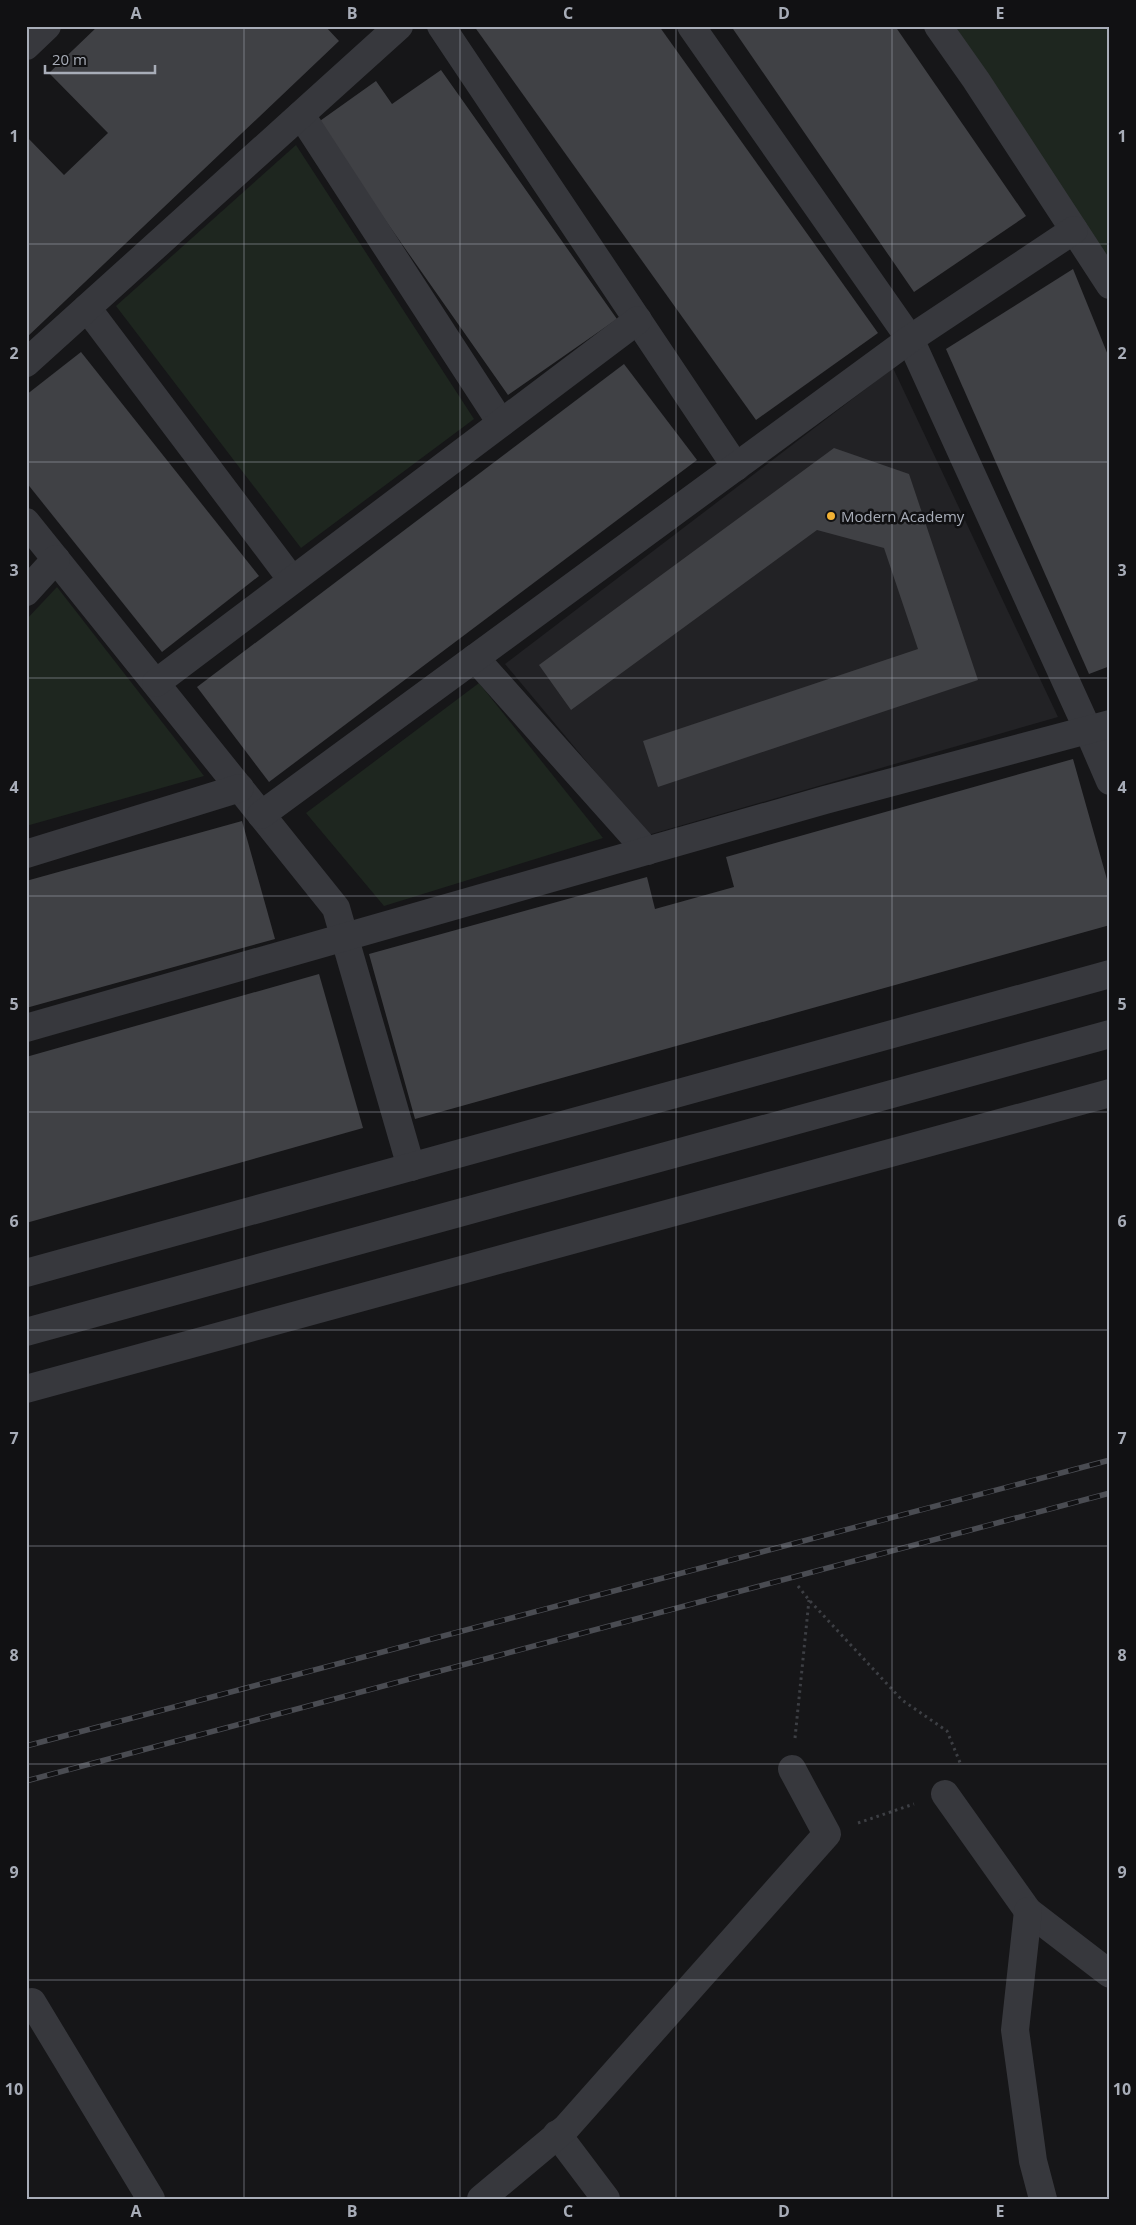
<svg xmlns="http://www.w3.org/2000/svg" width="1136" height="2225" font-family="'Open Sans',sans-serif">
<rect width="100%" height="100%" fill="#161618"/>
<polygon fill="#222225" points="893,368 1058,717 648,835 505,664"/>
<g fill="#1e261f">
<polygon points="955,26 1110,26 1110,261"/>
<polygon points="296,145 474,419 301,548 116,306"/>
<polygon points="57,587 204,776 26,826 26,620"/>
<polygon points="479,683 603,838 384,906 306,813"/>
</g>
<g fill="#404145">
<polygon points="98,26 325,26 339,41 26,338 26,136 64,175 108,133 49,73"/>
<polygon points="474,26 659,26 878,333 756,420"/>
<polygon points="731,26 895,26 1026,216 914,292"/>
<polygon points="441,70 617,319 508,395 317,123 376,81 392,104"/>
<polygon points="1073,269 1110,360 1110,666 1089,674 946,349"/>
<polygon points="81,352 259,576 162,652 26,482 26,395"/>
<polygon points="624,364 697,460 269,782 197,687"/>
<polygon points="834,448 909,474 978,680 658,787 643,741 918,649 884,548 817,530 571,710 539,665"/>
<polygon points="1073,759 1110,890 1110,925 415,1119 369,954 647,877 655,909 734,887 726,857"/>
<polygon points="242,821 275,939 26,1008 26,881"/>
<polygon points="319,974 363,1128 26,1223 26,1057"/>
</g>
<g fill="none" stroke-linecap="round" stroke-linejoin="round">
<g stroke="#3d3f44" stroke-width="3" stroke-dasharray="2.5 4" stroke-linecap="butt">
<polyline points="798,1586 809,1600 902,1700 947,1731 961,1765"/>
<polyline points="795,1738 809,1600"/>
<polyline points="858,1823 914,1804"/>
</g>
<g stroke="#37383d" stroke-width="28">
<polyline points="441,26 736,467"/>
<polyline points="691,26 910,339 1088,730 1110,781"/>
<polyline points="938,26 976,80 1110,285"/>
<polyline points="26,46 47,26"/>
<polyline points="301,115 501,423"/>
<polyline points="87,308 292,580"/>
<polyline points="26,363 399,26"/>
<polyline points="26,522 336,908 411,1167"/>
<polyline points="26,592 56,559"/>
<polyline points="475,658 647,851"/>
<polyline points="156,683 638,320"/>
<polyline points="261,815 910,339 1074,230"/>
<polyline points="26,854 240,788"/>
<polyline points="26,1028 825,800 1110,724"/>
<polyline points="26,1273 1110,974"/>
<polyline points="26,1332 1110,1034"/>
<polyline points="26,1389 1110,1093"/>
<polyline points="945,1794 1028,1911 1110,1974"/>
<polyline points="1028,1911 1015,2030 1033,2161 1043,2199"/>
<polyline points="32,2002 151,2199"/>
<polyline points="557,2134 606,2199"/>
<polyline points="481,2199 566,2128 827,1834 792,1769"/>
</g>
<g stroke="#4a4c52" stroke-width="5.5">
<g id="rail">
<polyline points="26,1746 1110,1460"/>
<polyline points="26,1781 1110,1493"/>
</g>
</g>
<use href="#rail" stroke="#111113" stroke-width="4" stroke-dasharray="11" stroke-linecap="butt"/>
</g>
<path fill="none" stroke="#a8adb8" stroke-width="1" stroke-opacity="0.55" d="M244,26V2199M460,26V2199M676,26V2199M892,26V2199M26,244H1110M26,462H1110M26,678H1110M26,896H1110M26,1112H1110M26,1330H1110M26,1546H1110M26,1764H1110M26,1980H1110"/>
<circle fill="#f2b134" stroke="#111113" stroke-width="2" cx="831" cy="516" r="5"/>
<g text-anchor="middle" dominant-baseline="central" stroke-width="5" stroke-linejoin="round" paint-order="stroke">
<g font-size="15" fill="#a8adb8" stroke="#111113" text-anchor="start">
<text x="841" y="516">Modern Academy</text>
</g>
</g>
<rect width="1136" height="2225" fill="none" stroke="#111113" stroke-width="55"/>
<path d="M45 65v8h110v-8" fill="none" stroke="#a8adb8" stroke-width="2.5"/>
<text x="52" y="65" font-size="15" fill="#a8adb8" stroke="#111113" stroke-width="4" paint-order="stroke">20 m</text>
<rect x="28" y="28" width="1080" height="2170" fill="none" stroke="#a8adb8" stroke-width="2"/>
<g font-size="16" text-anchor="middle" font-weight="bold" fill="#a8adb8">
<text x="136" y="19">A</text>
<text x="352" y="19">B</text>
<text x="568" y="19">C</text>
<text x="784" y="19">D</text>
<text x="1000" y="19">E</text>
<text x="14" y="142">1</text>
<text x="1122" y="142">1</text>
<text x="14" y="359">2</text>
<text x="1122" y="359">2</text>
<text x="14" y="576">3</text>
<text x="1122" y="576">3</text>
<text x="14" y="793">4</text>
<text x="1122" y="793">4</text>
<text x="14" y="1010">5</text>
<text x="1122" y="1010">5</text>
<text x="14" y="1227">6</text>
<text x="1122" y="1227">6</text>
<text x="14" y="1444">7</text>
<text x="1122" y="1444">7</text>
<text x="14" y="1661">8</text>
<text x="1122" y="1661">8</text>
<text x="14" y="1878">9</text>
<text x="1122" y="1878">9</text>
<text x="14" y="2095">10</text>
<text x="1122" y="2095">10</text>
<text x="136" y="2217">A</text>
<text x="352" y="2217">B</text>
<text x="568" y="2217">C</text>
<text x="784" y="2217">D</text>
<text x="1000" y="2217">E</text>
</g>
</svg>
